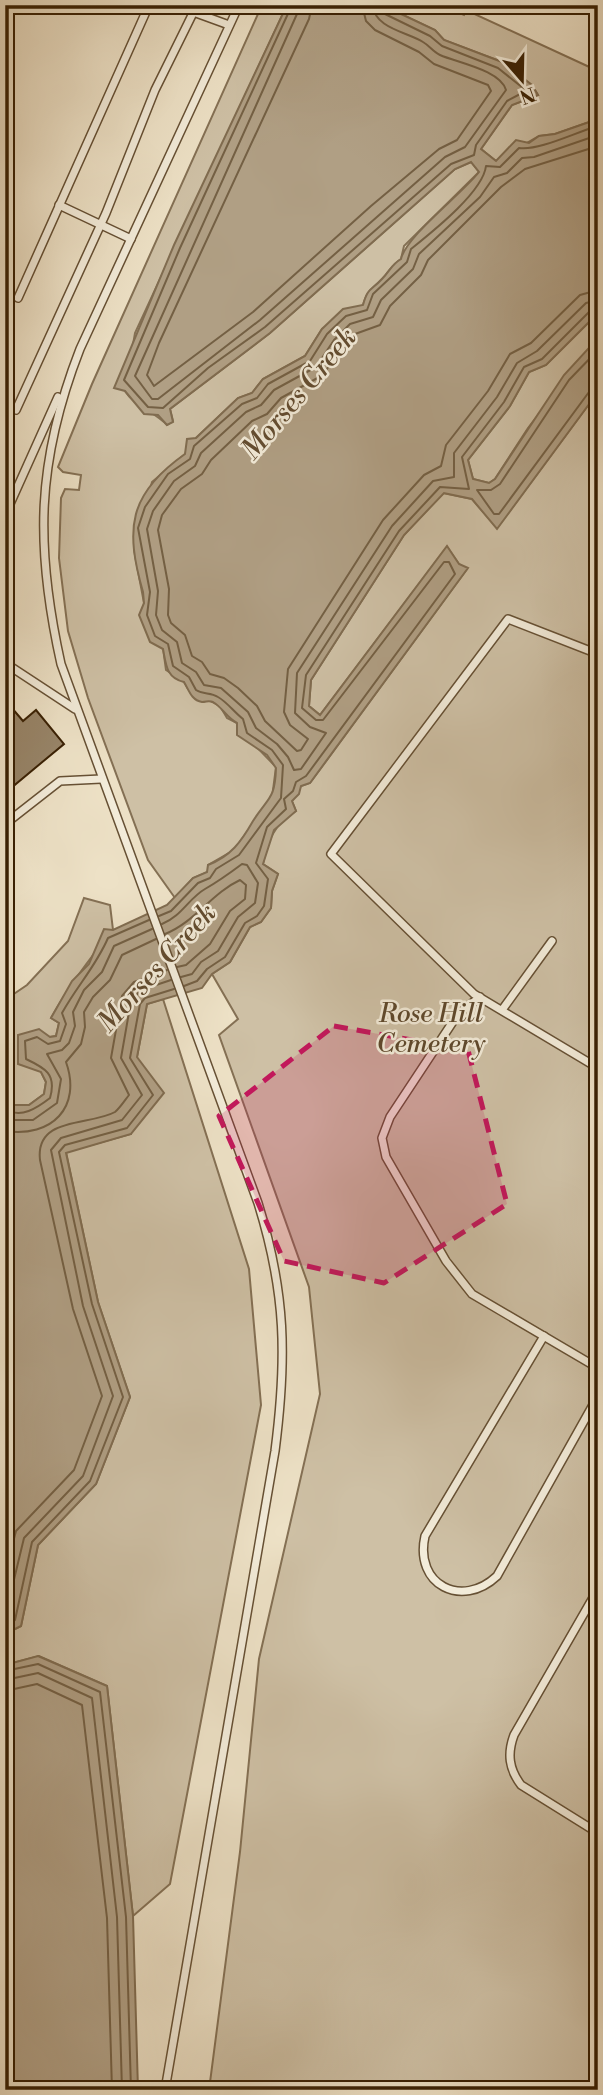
<svg xmlns="http://www.w3.org/2000/svg" width="603" height="2095" font-family="'Libre Bodoni',serif">
<rect width="100%" height="100%" fill="#ede1c6"/>
<filter id="stains"><feTurbulence type="fractalNoise" baseFrequency=".00286" numOctaves="4"/><feColorMatrix values="0 0 0 0 .2 0 0 0 0 .09 0 0 0 0 .02 0 0 0 .5 -.17"/></filter>
<radialGradient id="worn" r=".72"><stop offset=".6" stop-color="#630" stop-opacity="0"/><stop offset="1" stop-color="#630" stop-opacity=".3"/></radialGradient>
<g fill="#cec0a5" stroke="#847054" stroke-width="2">
<path d="M262,5H287L135,333L125,391C134,406 155,412 167,425L173,421L170,409L270,333L455,169L471,162L479,172L404,246L401,259C391,265 390,271 382,279C371,291 368,288 363,305L322,329L305,356L263,379L252,393L238,398L196,438L185,454L152,482L134,550L144,603L163,648L166,670L184,682L188,689L220,706L227,718L237,723L240,730L276,767L272,798L265,807L234,850L208,865V872L193,878L175,898L148,860L88,698L68,631L59,558L61,498L65,489L79,490L81,475L63,472L58,467L92,384Z"/>
<polygon points="382,5 441,5 464,15 466,10 598,71 598,119 555,134 539,136 496,161 481,149 512,105 538,95 532,86 502,62 444,40 435,30"/>
<polygon points="598,313 598,338 528,428 495,479 489,483 473,479 468,460 510,406 529,372 546,365"/>
<path d="M598,392V2090H454L429,2082L406,2090H209L240,1852L259,1659L320,1394L309,1287L219,1035L238,1019L212,974L230,962L250,927L261,922L271,908L272,891L278,874L263,864C267,840 275,824 296,811L292,801L301,786L310,783L467,569L459,564L447,547L320,715L309,706L311,680L404,535L443,493L472,499L497,528Z"/>
<path d="M84,898L110,905L113,930C90,958 69,986 51,1018L59,1023L56,1036L50,1037L41,1072L46,1082L44,1094L29,1105H11L5,1093V1000L27,985L68,941Z"/>
<polygon points="163,999 249,1269 261,1405 170,1884 133,1916 107,1686 39,1656 5,1665 5,1634 21,1626 38,1545 96,1484 130,1397 98,1302 66,1152 131,1134 137,1057 147,1004"/>
</g>
<g fill="#b09f84" stroke="#806c50" stroke-width="2">
<path d="M287,5H382L435,30L444,40L502,62L532,85L538,95L512,105L481,149L496,161L516,140L529,143L539,136L555,134L598,119V313L546,365L529,372L510,406L468,460L473,479L489,483L495,479L564,375L598,338V392L497,529L472,499L444,493L404,535L311,680L309,706L320,715L447,546L459,564L468,568L310,783L301,786L299,794L292,801L296,811L274,830L263,864L278,874L272,891L271,908L261,922L250,927L230,962L212,974L202,988L147,1004L137,1057L164,1093L131,1134L66,1153L98,1302L130,1397L96,1484L38,1545L21,1626L5,1634V1093L12,1105H29L44,1094L46,1082L41,1072L18,1064V1035L39,1029L50,1037L56,1036L59,1023L51,1018L72,981L89,964L104,929L113,930L167,905L193,878L207,872L208,865C231,856 241,842 253,821C268,797 275,800 276,768L267,755L237,735V723C226,717 222,707 213,702C208,700 207,702 202,702C191,700 189,690 184,682C166,678 166,664 163,649L150,642L139,615L144,603L143,592C125,529 128,494 185,454L187,439L196,438L238,398L252,393L263,379L305,356L322,329L343,309L363,305C368,287 371,291 382,279C390,271 391,265 401,259C406,236 461,195 479,172L471,162L455,169L270,333L170,409L173,422L167,425L158,415L144,414L125,391L114,388L174,245Z"/>
<polygon points="38,1656 107,1686 133,1916 138,2090 5,2090 5,1665"/>
</g>
<g fill="none" stroke-linecap="round" stroke-linejoin="round">
<g stroke="#746044" stroke-width="2">
<polyline points="292,5 180,248 124,380 148,407 163,408 208,368 265,327 451,164 474,155 476,145 507,101 524,92 523,88 498,68 442,46 430,36 385,14 382,5"/>
<path d="M301,5L135,376L152,399H158L260,320L445,157L465,147L506,90C500,70 458,63 440,55C433,52 430,46 423,42C407,32 374,28 373,5"/>
<polyline points="312,5 309,19 159,343 147,375 154,386 253,312 371,206 439,149 457,140 491,91 488,85 434,64 419,52 375,30 366,21 362,5"/>
<polyline points="598,135 534,157 522,158 507,173 494,177 480,197 419,254 413,269 381,300 373,317 350,324 334,340 316,367 274,390 261,405 246,412 201,453 195,466 174,481 153,511 147,529 158,591 156,615 162,630 177,642 182,663 196,672 204,685 221,688 248,712 256,728 277,744 288,757 294,770 301,769 326,733 310,727 295,713 297,673 392,526 433,481 454,477 454,453 497,397 517,363 537,351 586,303 598,300"/>
<polyline points="598,146 525,169 501,187 428,260 421,275 390,306 380,325 355,334 342,346 323,375 281,398 267,414 252,421 211,460 202,474 181,489 162,515 158,530 169,589 168,615 171,623 185,635 192,656 202,662 210,674 224,678 238,688 257,706 265,721 297,751 301,750 308,739 290,725 284,712 288,669 383,520 424,475 441,466 446,445 488,391 510,354 531,343 580,295 598,290"/>
<polyline points="598,350 569,380 500,484 491,490 477,490 494,514 499,514 589,392 598,389"/>
<path d="M159,916L171,911L198,883L210,878L216,869L239,855L281,798L283,765L272,750L247,733L243,719C234,712 227,702 218,697C210,692 204,695 196,690L189,677L173,666L168,644L155,636L147,615L150,592L138,528L145,507L168,474L190,459L194,446L242,404L257,398L268,384L310,361L327,334L346,316L367,310L373,294L407,262L411,249C432,232 483,192 486,166L500,167L519,148C539,151 576,132 598,126"/>
<path d="M162,924C182,916 189,898 205,889C219,881 230,873 242,864L247,865L258,883L255,903L238,917L218,951L201,962L192,974L181,977"/>
<path d="M165,934C195,922 212,893 240,880L246,885L245,899L230,911L210,944L186,965L177,967"/>
<polyline points="184,986 197,981 207,969 225,957 245,923 257,916 264,906 268,879 256,863 267,827 286,809 284,799 293,791 296,782 306,776 455,574 449,562 444,562 323,720 316,720 302,708 306,675 399,531 440,487 469,489 462,457 504,402 524,367 542,359 590,311 598,309"/>
<path d="M5,1109C21,1119 37,1108 50,1098C57,1074 45,1068 26,1059L25,1041L37,1037L48,1044L60,1041L66,1024L62,1013C77,986 96,966 108,938L149,920"/>
<polyline points="5,1120 33,1120 57,1103 61,1079 47,1054 62,1050 69,1043 75,1026 73,1012 84,990 102,972 114,946 152,929"/>
<path d="M5,1131C52,1138 82,1107 66,1062L81,1044L85,1027L84,1012L93,997L110,980L122,955L156,939"/>
<path d="M5,1573L16,1531L74,1470L102,1396L73,1309L40,1160C35,1116 90,1126 115,1112C120,1108 125,1100 129,1095L111,1058L122,996L134,982L167,970"/>
<polyline points="5,1617 24,1538 83,1476 113,1396 83,1306 51,1150 61,1138 122,1120 142,1095 121,1058 131,1001 141,990 171,980"/>
<polyline points="5,1627 15,1620 32,1542 90,1481 123,1397 92,1304 59,1152 65,1145 127,1128 153,1095 130,1058 140,1004 145,998 174,989"/>
<polyline points="5,1671 38,1664 100,1692 126,1917 131,2090"/>
<polyline points="5,1680 38,1673 92,1698 117,1917 122,2090"/>
<polyline points="5,1691 37,1684 82,1705 107,1918 112,2090"/>
</g>
</g>
<polygon fill="#978468" stroke="#392003" stroke-width="2" points="5,700 23,721 36,710 64,744 5,793"/>
<g fill="none" stroke-linecap="round" stroke-linejoin="round">
<g stroke="#665034" stroke-width="10">
<g id="service">
<polyline points="174,5 229,25"/>
<polyline points="59,205 131,239"/>
<polyline points="18,298 149,5"/>
<polyline points="16,410 106,213 155,90 197,5"/>
<polyline points="5,515 58,397"/>
<polyline points="598,654 508,619 331,854 474,994 598,1068"/>
<polyline points="5,663 75,709"/>
<polyline points="5,824 60,781 101,779"/>
<polyline points="480,997 458,1014 390,1117 382,1138 386,1157 446,1261 472,1294 598,1368"/>
<polyline points="502,1010 552,941"/>
<path d="M544,1336L425,1536C414,1585 462,1609 497,1576L598,1396"/>
<path d="M598,1589L514,1735C507,1754 509,1769 521,1785L598,1833"/>
<path d="M165,2090L275,1451C287,1358 286,1293 258,1203L61,664C35,547 36,462 80,349L239,5"/>
</g>
</g>
<use href="#service" stroke="#f3ecda" stroke-width="7"/>
</g>
<path fill="#c2185b" fill-opacity="0.2" stroke="#c2185b" stroke-width="5" stroke-dasharray="14 9" stroke-linejoin="round" d="M334,1026L468,1050L507,1204L384,1283L284,1261L219,1116Z"/>
<g text-anchor="middle" dominant-baseline="central" stroke-width="5" stroke-linejoin="round" paint-order="stroke">
<g font-size="26" font-style="italic" fill="#5e482c" stroke="#f3ecda">
<text x="431" y="1014">Rose Hill<tspan x="431" dy="30">Cemetery</tspan></text>
</g>
<g font-size="28" font-style="italic" fill="#634c30" stroke="#f3ecda">
<text transform="translate(299 394) rotate(-50)">Morses Creek</text>
<text transform="translate(157 968) rotate(-48)">Morses Creek</text>
</g>
</g>
<rect width="603" height="2095" fill="none" stroke="#ede1c6" stroke-width="28"/>
<rect x="7" y="7" width="589" height="2081" fill="none" stroke="#392003" stroke-width="3.5"/>
<rect x="14" y="14" width="575" height="2067" fill="none" stroke="#392003" stroke-width="2"/>
<g transform="translate(522 80) rotate(160)" stroke="#f3ecda" stroke-width="5" paint-order="stroke">
<path d="M0-5L12 26L0 18L-12 26Z" fill="#392003"/>
<text y="-10" font-size="19" font-weight="bold" text-anchor="middle" fill="#392003">N</text>
</g>
<rect width="100%" height="100%" filter="url(#stains)"/>
<rect width="100%" height="100%" fill="url(#worn)"/>
</svg>
